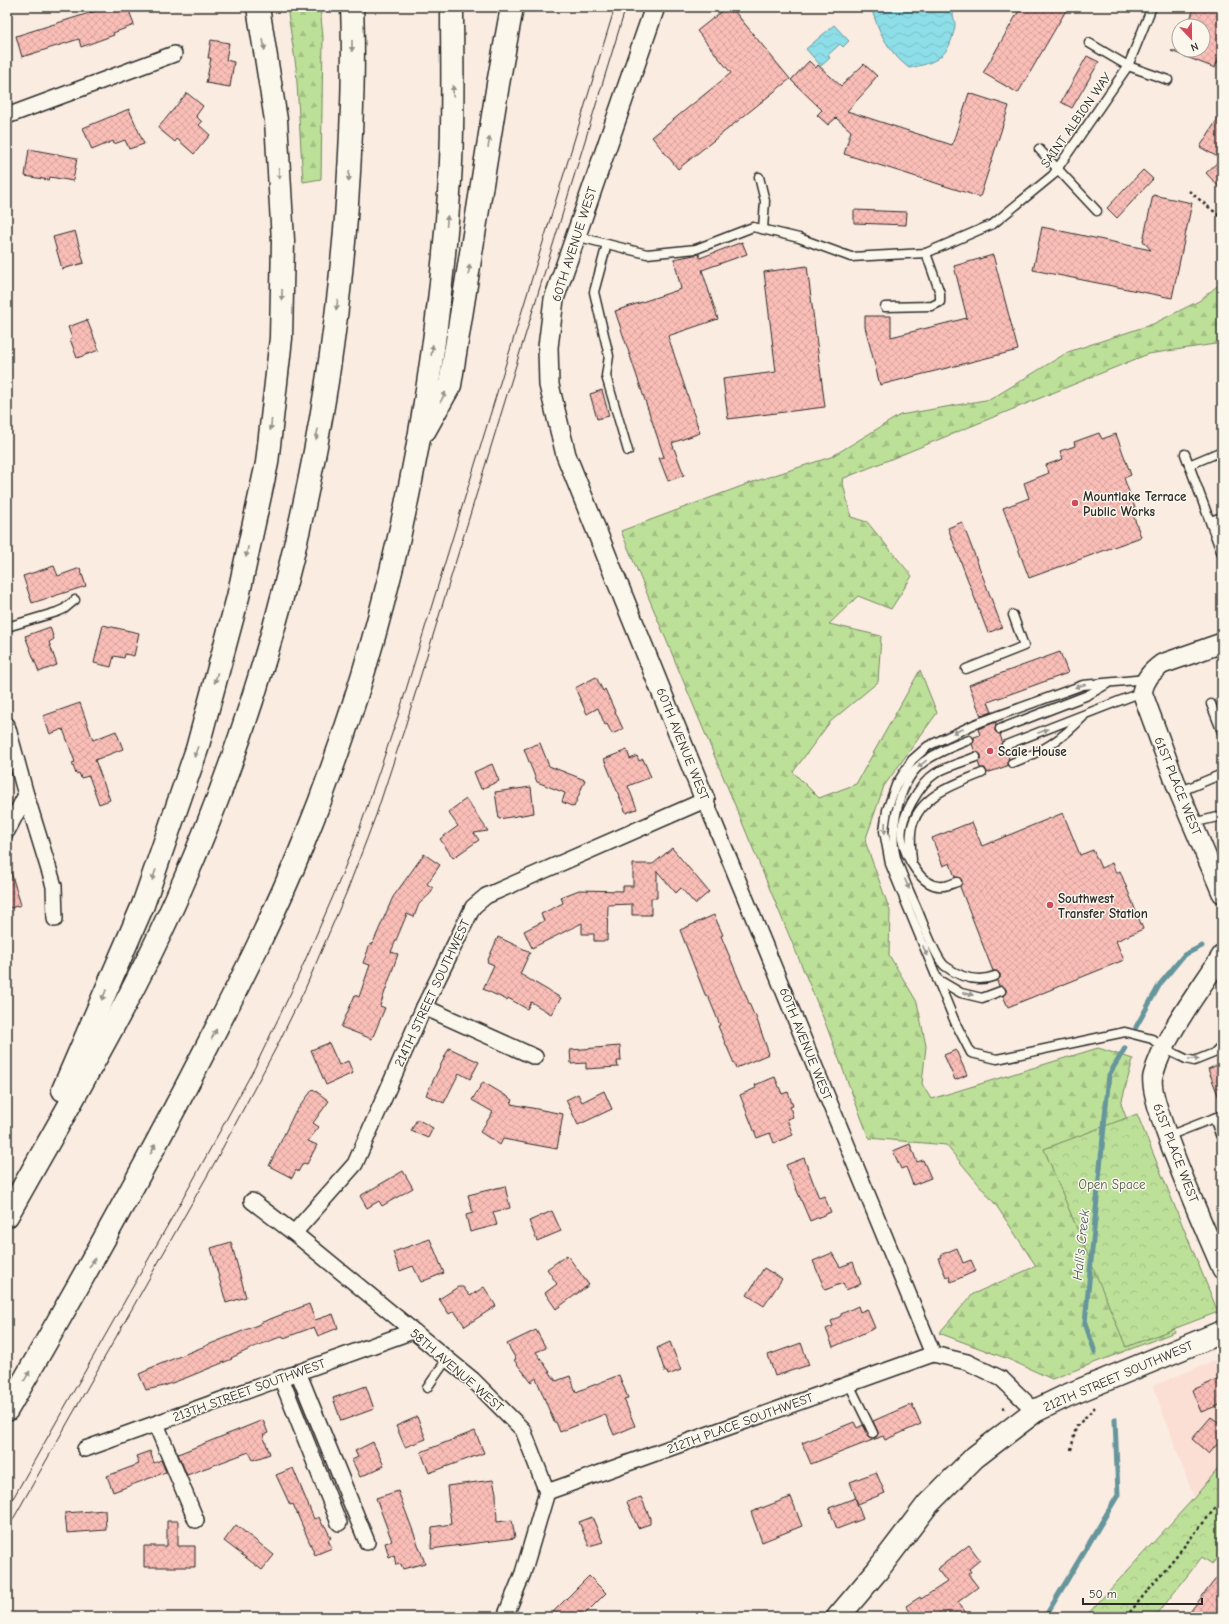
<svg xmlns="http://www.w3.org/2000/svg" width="1229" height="1624" font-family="'Comic Neue',sans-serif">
<defs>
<pattern id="forest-firs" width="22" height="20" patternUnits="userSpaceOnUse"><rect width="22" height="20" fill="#bde099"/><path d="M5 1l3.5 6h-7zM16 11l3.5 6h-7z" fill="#a3c084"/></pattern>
<pattern id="park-crowns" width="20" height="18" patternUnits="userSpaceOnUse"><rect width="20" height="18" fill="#bde099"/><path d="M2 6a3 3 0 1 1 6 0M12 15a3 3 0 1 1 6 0" fill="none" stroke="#a3c084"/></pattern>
<pattern id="water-waves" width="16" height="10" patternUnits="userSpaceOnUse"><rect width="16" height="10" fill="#8ddee8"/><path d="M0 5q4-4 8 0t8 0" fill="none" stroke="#7abfc7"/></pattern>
<pattern id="building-cross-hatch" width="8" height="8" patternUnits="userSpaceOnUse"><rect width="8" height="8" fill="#fabeb7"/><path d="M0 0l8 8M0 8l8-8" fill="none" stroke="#d6a39e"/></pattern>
</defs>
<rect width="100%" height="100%" fill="#fbece1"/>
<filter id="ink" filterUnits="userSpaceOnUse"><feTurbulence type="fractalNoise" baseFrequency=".025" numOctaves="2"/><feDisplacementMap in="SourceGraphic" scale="8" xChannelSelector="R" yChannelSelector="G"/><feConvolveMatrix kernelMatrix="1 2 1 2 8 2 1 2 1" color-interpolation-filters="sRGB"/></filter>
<g filter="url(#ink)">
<polygon fill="#fbded4" points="1222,1357 1222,1465 1194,1498 1153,1386"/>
<g fill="url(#forest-firs)" stroke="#748662">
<polygon points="287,7 320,7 323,37 321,179 303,182 296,67"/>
<polygon points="1222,282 1222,343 1148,354 842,479 851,517 867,522 912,576 891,609 858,596 829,624 881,636 878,682 830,722 793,772 819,798 856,784 920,670 937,713 884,786 865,841 890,911 889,955 917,1002 926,1046 922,1084 931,1099 1098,1048 1133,1059 1121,1104 1155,1194 1175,1332 1052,1379 1008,1359 939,1333 973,1294 1036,1266 996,1205 946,1145 869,1138 823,1017 621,531 750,483 831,457 900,415 991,399 1068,352 1153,324 1199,301"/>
</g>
<g fill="url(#park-crowns)" stroke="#748662">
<polygon points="1137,1114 1218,1312 1126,1347 1044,1149"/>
<polygon points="1222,1464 1222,1552 1212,1564 1202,1557 1155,1617 1085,1617 1194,1498"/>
</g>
<g fill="url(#water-waves)" stroke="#66969c">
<path d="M871,7H954C951,14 955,19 955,25C955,29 953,34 952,38C946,60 929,64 909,68C889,53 878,31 871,7Z"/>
<polygon points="834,25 849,41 843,47 840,44 828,55 830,58 821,66 806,49"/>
</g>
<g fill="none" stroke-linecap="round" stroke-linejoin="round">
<g stroke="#66969c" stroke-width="5">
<polyline points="1136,1027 1160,984 1184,955 1202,946"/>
<polyline points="1095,1352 1085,1323 1109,1075 1125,1048"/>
<polyline points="1045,1617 1118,1495 1115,1419"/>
</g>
</g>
<g fill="url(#building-cross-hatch)" stroke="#2b2b2b">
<polygon points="115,7 128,7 134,25 113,33 114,35 81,47 79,39 22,57 16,36 102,9 103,11"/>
<polygon points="727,7 731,7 790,79 678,169 652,137 731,73 697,31"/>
<polygon points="1021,7 1068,7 1018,93 983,73"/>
<polygon points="1195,7 1222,7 1222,49 1215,68 1171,51 1203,50 1203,26 1187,26"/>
<polygon points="211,40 229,43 226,60 234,62 230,87 206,83 211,58 208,58"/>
<polygon points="1087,56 1099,62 1072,108 1061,102"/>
<polygon points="809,61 816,68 818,65 841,86 864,64 877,76 871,83 872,84 847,111 952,145 969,93 1009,106 980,197 844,154 851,131 836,118 828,125 817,115 822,110 791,80"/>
<polygon points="187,93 203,106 196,116 202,122 199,125 210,135 194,154 177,139 175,142 158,128"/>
<polygon points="129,109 144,144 129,149 125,140 114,144 113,141 92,150 83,128"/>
<polygon points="1222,112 1222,190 1206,173 1221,159 1200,147"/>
<polygon points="29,149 77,158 73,181 50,177 49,180 25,176"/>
<polygon points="1143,170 1153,179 1117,218 1107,208"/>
<polygon points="1153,195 1192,203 1172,298 1033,270 1042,227 1151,250 1143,241"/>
<polygon points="854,210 907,212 906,225 854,223"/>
<polygon points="75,231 84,263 62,269 53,237"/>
<polygon points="742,242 747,254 702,270 718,319 668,336 700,433 672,443 684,475 668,481 659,458 664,457 615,311 681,289 674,259 699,254 700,258"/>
<polygon points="993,255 1018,350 880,385 865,327 865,316 891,316 891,337 967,318 954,266"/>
<polygon points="807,266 825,407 728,419 723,379 776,372 764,272"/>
<polygon points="87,320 99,350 77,358 70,339 72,338 68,327"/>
<polygon points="602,390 609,416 597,419 590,394"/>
<polygon points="1099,433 1102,439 1116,434 1131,475 1124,478 1135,508 1131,509 1141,537 1029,578 1003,508 1029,498 1024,483 1049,473 1046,465 1063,459 1060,451 1075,446 1074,442"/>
<polygon points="962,522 1002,627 988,633 948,528"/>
<polygon points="54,566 58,576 80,568 86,586 32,603 23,576"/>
<polygon points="103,625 139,633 134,656 125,654 124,658 114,656 111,667 94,663"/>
<polygon points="50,627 54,639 49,642 57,665 39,672 25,636"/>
<polygon points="1060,652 1068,673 988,702 992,712 981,716 969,685"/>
<polygon points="596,677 603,691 605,689 623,729 612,734 607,724 605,725 598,708 587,714 575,688"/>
<polygon points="80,703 93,740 116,731 123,749 95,760 110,800 99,804 89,776 81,778 79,773 76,774 72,763 75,762 63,729 50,734 43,716"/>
<polygon points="996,722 995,731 1000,734 1002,741 1001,747 1006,750 1009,759 1007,762 1007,766 987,773 985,768 980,768 978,762 981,758 981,755 975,752 972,744 974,741 974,737 980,735 978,729"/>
<polygon points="540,743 549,766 585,780 574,807 562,802 565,793 537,782 524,749"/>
<polygon points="627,750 630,759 637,756 639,761 643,759 651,777 628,786 637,809 626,813 604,759"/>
<polygon points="492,764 499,781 481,789 474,772"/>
<polygon points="531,787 534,813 499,819 495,792"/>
<polygon points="466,799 488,831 474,833 479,840 453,858 440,839 458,826 448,812"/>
<polygon points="1063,813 1080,855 1093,850 1101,868 1112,863 1116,873 1120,871 1143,929 1116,941 1124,960 1008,1007 1003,996 1006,992 1006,989 999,986 997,981 1000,978 1000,974 997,971 993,971 960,887 962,880 955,877 950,863 943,866 932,838 972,822 982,846"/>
<polygon points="672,848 709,892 695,904 681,888 676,893 657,871 657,898 651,898 651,915 632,915 632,904 608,905 607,941 594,941 594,934 582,934 582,923 532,948 524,931 544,921 541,914 563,903 561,897 579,890 623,891 623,886 633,886 633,864 653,864"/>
<polygon points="424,854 440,865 427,884 433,888 430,894 419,904 414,917 407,914 391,952 398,954 380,1006 385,1008 372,1039 341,1027 355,995 359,997 370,965 363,963 370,944 372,945 393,897"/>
<polygon points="7,869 10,869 21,905 7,909"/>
<polygon points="714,915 723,935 721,936 754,1015 755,1014 769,1054 736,1068 718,1026 720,1025 708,996 706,997 680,930"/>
<polygon points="498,937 530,952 520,974 561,998 551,1014 531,1002 527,1009 508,998 507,1000 483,989 494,965 487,962"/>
<polygon points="329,1043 339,1065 348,1061 353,1073 326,1085 311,1050"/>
<polygon points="620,1046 621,1061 617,1061 618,1067 586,1069 586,1063 571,1064 570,1050"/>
<polygon points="449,1048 479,1062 470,1079 459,1073 444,1103 426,1095"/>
<polygon points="956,1050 967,1075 955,1080 944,1055"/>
<polygon points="1222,1063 1222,1102 1221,1103 1208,1069"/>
<polygon points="775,1077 782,1094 788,1092 793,1106 790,1107 793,1117 787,1119 793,1135 774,1143 770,1133 757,1138 740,1095 756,1088 755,1085"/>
<polygon points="483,1082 513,1100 511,1104 563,1114 557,1149 503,1139 500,1145 480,1132 493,1112 472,1100"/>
<polygon points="313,1089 329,1101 313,1123 319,1127 308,1141 317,1145 307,1164 303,1163 298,1172 296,1170 292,1178 269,1166 294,1114"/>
<polygon points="604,1091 612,1109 578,1125 566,1100 578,1094 582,1102"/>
<polygon points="417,1119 433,1128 428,1138 411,1131"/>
<polygon points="910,1144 917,1162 923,1160 931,1178 913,1185 906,1167 901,1169 893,1151"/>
<polygon points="804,1158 819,1198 824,1196 831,1212 810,1221 786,1165"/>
<polygon points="403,1171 413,1188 382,1206 379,1201 367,1208 360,1196"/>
<polygon points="505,1186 510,1208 493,1212 497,1225 470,1232 466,1215 473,1213 468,1195"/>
<polygon points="552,1211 561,1231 537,1241 529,1221"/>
<polygon points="430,1239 444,1273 421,1282 413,1266 400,1271 393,1252"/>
<polygon points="231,1242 246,1297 226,1303 211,1248"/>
<polygon points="957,1248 963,1263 971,1260 976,1271 951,1282 949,1276 946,1277 938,1258 941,1257 940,1255"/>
<polygon points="832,1253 840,1267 853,1262 861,1284 846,1290 843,1283 825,1290 813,1261"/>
<polygon points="567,1255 589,1285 556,1309 545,1293 557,1284 547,1269"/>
<polygon points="764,1268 782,1279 764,1306 747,1295"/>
<polygon points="458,1287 463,1287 470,1296 484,1287 496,1306 465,1326 454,1311 449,1314 439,1299"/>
<polygon points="309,1304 315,1320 333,1314 338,1328 318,1336 314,1327 284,1338 283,1336 254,1347 231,1358 232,1359 188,1377 164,1386 146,1390 139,1374 148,1370 148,1369 260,1324 260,1323"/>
<polygon points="858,1306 860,1312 867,1309 875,1328 833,1347 826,1329 833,1326 831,1321 841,1316 841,1314"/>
<polygon points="536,1330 546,1348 536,1352 556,1381 570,1376 576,1392 619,1375 628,1398 624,1399 635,1426 614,1435 605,1414 560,1432 556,1422 554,1422 536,1378 531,1382 514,1360 516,1359 507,1344"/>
<polygon points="670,1342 681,1370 668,1375 667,1372 665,1372 657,1348"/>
<polygon points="801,1343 809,1365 775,1376 768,1355"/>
<polygon points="1222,1378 1222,1404 1201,1412 1192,1390"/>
<polygon points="366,1386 374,1409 341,1421 333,1398"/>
<polygon points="912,1404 921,1424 885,1440 883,1436 811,1464 802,1443 854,1422 857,1428 863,1425 870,1437 875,1438 878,1433 873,1421"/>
<polygon points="417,1417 426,1439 405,1447 396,1426"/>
<polygon points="1211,1417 1222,1425 1222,1438 1209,1454 1192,1439"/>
<polygon points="263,1420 268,1433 263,1435 270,1454 253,1460 249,1452 187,1475 178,1454"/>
<polygon points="475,1431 484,1453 429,1473 421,1452"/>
<polygon points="373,1442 384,1466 360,1477 352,1460 358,1457 355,1451"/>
<polygon points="150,1451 154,1463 161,1460 166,1472 113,1492 107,1476 139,1464 136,1456"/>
<polygon points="293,1468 314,1519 319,1517 323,1526 325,1526 331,1538 328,1540 332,1548 315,1555 293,1504 290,1505 276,1475"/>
<polygon points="876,1472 885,1493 858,1504 850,1482"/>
<polygon points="493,1480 496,1493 497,1522 512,1520 515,1538 431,1549 432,1527 451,1524 447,1486"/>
<polygon points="398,1491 425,1563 403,1569 401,1564 396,1565 394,1555 389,1557 385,1543 392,1541 376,1498"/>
<polygon points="641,1497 650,1518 650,1524 638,1528 627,1502"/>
<polygon points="791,1497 802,1526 762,1542 751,1512"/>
<polygon points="855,1498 863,1519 837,1529 829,1508"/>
<polygon points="105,1510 106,1530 67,1533 65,1513"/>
<polygon points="592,1517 603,1542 589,1546 579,1522"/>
<polygon points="167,1521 178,1521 178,1546 195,1546 195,1567 144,1567 144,1546 167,1546"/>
<polygon points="236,1525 274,1555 262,1570 224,1541"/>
<polygon points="969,1545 980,1560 969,1569 971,1572 968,1574 978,1587 958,1602 969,1617 914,1617 906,1606 920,1597 921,1599 947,1582 937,1569"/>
<polygon points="1222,1571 1222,1617 1186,1617"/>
<polygon points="589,1576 606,1593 582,1617 548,1617"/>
</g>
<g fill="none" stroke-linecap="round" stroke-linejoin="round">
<g stroke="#2b2b2b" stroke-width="11">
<g id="service">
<polyline points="1089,43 1128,66 1168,80"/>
<polyline points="1039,149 1097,211"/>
<polyline points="759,177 765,201 763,229"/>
<polyline points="575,236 647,254 696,249 753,227 799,238 851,257 926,253 993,224 1053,175 1128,66 1152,7"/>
<polyline points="607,244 594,292 609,356 606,376 628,451"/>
<polyline points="885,307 932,306 940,302 940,293 926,253"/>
<polyline points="1185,454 1222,554"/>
<polyline points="1189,465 1222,451"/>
<polyline points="1210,521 1222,517"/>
<polyline points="7,627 57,612 64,609 75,600"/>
<polyline points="966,669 1024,646 1013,615"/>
<polyline points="1146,679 1083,685 975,724 928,746 912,760 896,785 887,810 884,831 890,864 955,1022 971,1053 997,1059 1125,1032 1152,1039 1163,1048 1186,1059 1194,1061 1214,1053 1222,1045"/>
<polyline points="1211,704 1222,732"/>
<polyline points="1000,729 1088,695 1107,684"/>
<path d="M969,740C954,746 932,754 920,765C898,784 888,834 897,861C903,878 911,895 918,911C923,923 936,959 945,966C961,978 977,983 995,976"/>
<polyline points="1006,745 1142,692"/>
<path d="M1012,763C1042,752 1061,740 1083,717"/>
<polyline points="1179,792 1222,774"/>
<polyline points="1192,823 1222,816"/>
<path d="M912,860C911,849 909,834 913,823C923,794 956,784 982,773"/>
<path d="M957,882C953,883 948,886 943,886C922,889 905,856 902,839C898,820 920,783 936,773C948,766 963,762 976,757"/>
<polyline points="937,979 961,993 982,998 1001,991"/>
<polyline points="1214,1118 1222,1115"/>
<polyline points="1168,1136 1214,1118 1222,1140"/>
<polyline points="849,1384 873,1433"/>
<polyline points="427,1388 447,1359"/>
</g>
</g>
<g stroke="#2b2b2b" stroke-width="18">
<g id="minor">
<polyline points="7,116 174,54"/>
<polyline points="7,725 26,795 54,886 55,919"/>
<polyline points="7,831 26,795"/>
<polyline points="424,1007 535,1057"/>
<polyline points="252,1201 294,1233 473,1380 523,1430 547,1492 523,1573 505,1617"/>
<polyline points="294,1233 355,1164 424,1007 473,907 486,896 705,800 933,1354 967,1362 1002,1379 1035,1411"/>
<polyline points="298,1372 367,1542"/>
<polyline points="281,1378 339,1523"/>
<polyline points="156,1424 196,1520"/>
<polyline points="85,1449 413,1331"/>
<polyline points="547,1492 933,1354"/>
</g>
</g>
<g stroke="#2b2b2b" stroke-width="22">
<g id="tertiary">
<polyline points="655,7 554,299 548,347 549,385 566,455 705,800"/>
<path d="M1222,643L1162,664C1151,672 1145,679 1142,692L1179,792L1222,893"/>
<path d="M1222,955C1200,990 1163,1037 1153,1076C1146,1099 1209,1238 1222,1269"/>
</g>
</g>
<g stroke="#2b2b2b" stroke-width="25">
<polyline id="secondary" points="838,1617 877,1571 928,1504 975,1457 1035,1411 1066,1396 1222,1332"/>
</g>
<g stroke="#2b2b2b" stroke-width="25">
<g id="motorway">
<polyline points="425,430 450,385 498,84 512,7"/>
<polyline points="63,1090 143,905 197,749 238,597 267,463 281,338 283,241 276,120 258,7"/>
<path d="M7,1216C67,1108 132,1001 181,888C274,677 328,447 346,218C351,148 355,77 352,7"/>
<path d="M7,1410C75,1293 141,1175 203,1054C239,985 274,916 303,844C389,633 435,407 450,180C454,122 452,65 452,7"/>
</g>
</g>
<g stroke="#2b2b2b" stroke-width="2.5" stroke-dasharray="3 3" stroke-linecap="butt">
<polyline points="1189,191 1222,218"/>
<polyline points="1002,1408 1005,1407"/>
<polyline points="1071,1450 1076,1427 1097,1405"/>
<polyline points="1126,1617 1222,1500"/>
</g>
<use href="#service" stroke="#fbf7ec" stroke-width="8"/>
<use href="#minor" stroke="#fbf7ec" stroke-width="15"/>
<use href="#tertiary" stroke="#fbf7ec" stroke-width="19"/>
<use href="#secondary" stroke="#fbf7ec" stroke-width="22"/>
<use href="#motorway" stroke="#fbf7ec" stroke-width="22"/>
<g stroke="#2b2b2b" stroke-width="1">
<polyline points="7,1509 191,1184 255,1067 293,988 334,894 355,842 398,716 615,7"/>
<polyline points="7,1530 215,1162 277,1046 305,989 347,891 376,815 404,730 626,7"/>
</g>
</g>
<defs><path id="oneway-solid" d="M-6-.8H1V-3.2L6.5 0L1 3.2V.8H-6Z"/></defs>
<g fill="#93918c">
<use href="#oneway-solid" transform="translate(264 45) rotate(81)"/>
<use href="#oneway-solid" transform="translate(352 46) rotate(90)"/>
<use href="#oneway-solid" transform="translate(453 91) rotate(-90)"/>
<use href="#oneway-solid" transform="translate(489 142) rotate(-81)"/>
<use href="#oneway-solid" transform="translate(279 174) rotate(86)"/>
<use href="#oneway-solid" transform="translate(349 176) rotate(94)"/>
<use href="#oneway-solid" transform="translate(447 221) rotate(-86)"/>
<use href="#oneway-solid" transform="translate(469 270) rotate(-81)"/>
<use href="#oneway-solid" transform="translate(282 295) rotate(91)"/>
<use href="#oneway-solid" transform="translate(337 305) rotate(97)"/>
<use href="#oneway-solid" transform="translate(432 350) rotate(-82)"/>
<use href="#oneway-solid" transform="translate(443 397) rotate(-62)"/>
<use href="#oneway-solid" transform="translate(271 425) rotate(96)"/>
<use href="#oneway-solid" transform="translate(317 434) rotate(101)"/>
<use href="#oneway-solid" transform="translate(247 552) rotate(102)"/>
<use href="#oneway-solid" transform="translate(216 678) rotate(105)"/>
<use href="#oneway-solid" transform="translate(1080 686) rotate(164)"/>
<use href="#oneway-solid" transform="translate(958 731) rotate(157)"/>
<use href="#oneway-solid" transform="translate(1043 731) rotate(-21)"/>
<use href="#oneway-solid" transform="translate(196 752) rotate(108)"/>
<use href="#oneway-solid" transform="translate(922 764) rotate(141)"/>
<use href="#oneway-solid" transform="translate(885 828) rotate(92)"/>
<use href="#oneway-solid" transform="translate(154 875) rotate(109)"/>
<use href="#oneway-solid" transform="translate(907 884) rotate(67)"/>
<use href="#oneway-solid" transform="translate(925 951) rotate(68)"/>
<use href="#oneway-solid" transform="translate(968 994) rotate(13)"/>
<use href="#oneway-solid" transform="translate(104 995) rotate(113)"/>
<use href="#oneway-solid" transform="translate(214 1034) rotate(-63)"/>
<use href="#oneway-solid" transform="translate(1194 1059)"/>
<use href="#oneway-solid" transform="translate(153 1149) rotate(-62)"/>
<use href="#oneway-solid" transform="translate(92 1263) rotate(-60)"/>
<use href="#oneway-solid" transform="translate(27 1376) rotate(-60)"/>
</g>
</g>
<g fill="#d1495b" stroke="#fbf7ec" stroke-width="1.5">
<circle cx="1075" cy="503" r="4"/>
<circle cx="990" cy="751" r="4"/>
<circle cx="1050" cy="905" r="4"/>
</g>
<g text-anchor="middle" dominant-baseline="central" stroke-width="3" stroke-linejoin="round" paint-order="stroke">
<g font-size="13" fill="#2b2b2b" stroke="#fbf7ec">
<text transform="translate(1076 120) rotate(-55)">SAINT ALBION WAY</text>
<text transform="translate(574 244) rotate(-72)">60TH AVENUE WEST</text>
<text transform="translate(683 744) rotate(68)">60TH AVENUE WEST</text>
<text transform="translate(1178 786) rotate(68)">61ST PLACE WEST</text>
<text transform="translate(432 993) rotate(-65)">214TH STREET SOUTHWEST</text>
<text transform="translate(806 1044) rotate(68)">60TH AVENUE WEST</text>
<text transform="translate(1176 1153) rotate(69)">61ST PLACE WEST</text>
<text transform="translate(457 1370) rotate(41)">58TH AVENUE WEST</text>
<text transform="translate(1118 1376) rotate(-23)">212TH STREET SOUTHWEST</text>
<text transform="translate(249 1390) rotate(-20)">213TH STREET SOUTHWEST</text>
<text transform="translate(740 1423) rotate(-20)">212TH PLACE SOUTHWEST</text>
</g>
<g font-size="13" font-weight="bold" fill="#2b2b2b" stroke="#fbf7ec" text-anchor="start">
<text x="1083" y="496">Mountlake Terrace<tspan x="1083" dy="15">Public Works</tspan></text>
<text x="998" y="751">Scale House</text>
<text x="1058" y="898">Southwest<tspan x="1058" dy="15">Transfer Station</tspan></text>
</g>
<g font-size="13" fill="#505846" stroke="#fbf7ec">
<text x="1112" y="1184">Open Space</text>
</g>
<g font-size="14" font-style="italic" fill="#44585a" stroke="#fbf7ec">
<text transform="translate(1081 1245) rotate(-84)">Hall's Creek</text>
</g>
</g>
<rect width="1229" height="1624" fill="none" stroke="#fbf7ec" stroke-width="24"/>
<rect x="12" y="12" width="1205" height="1600" fill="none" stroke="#2b2b2b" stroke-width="1.5" filter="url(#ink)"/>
<g transform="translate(1191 38) rotate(158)"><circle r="19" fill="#fbf7ec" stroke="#a8a59f"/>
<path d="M0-3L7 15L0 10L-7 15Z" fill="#d1495b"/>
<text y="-6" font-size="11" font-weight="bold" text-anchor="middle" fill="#2b2b2b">N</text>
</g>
<path d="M1083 1598v6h119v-6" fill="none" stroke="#2b2b2b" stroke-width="2"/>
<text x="1089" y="1598" font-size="12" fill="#2b2b2b" stroke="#fbf7ec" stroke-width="3" paint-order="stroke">50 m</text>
</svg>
